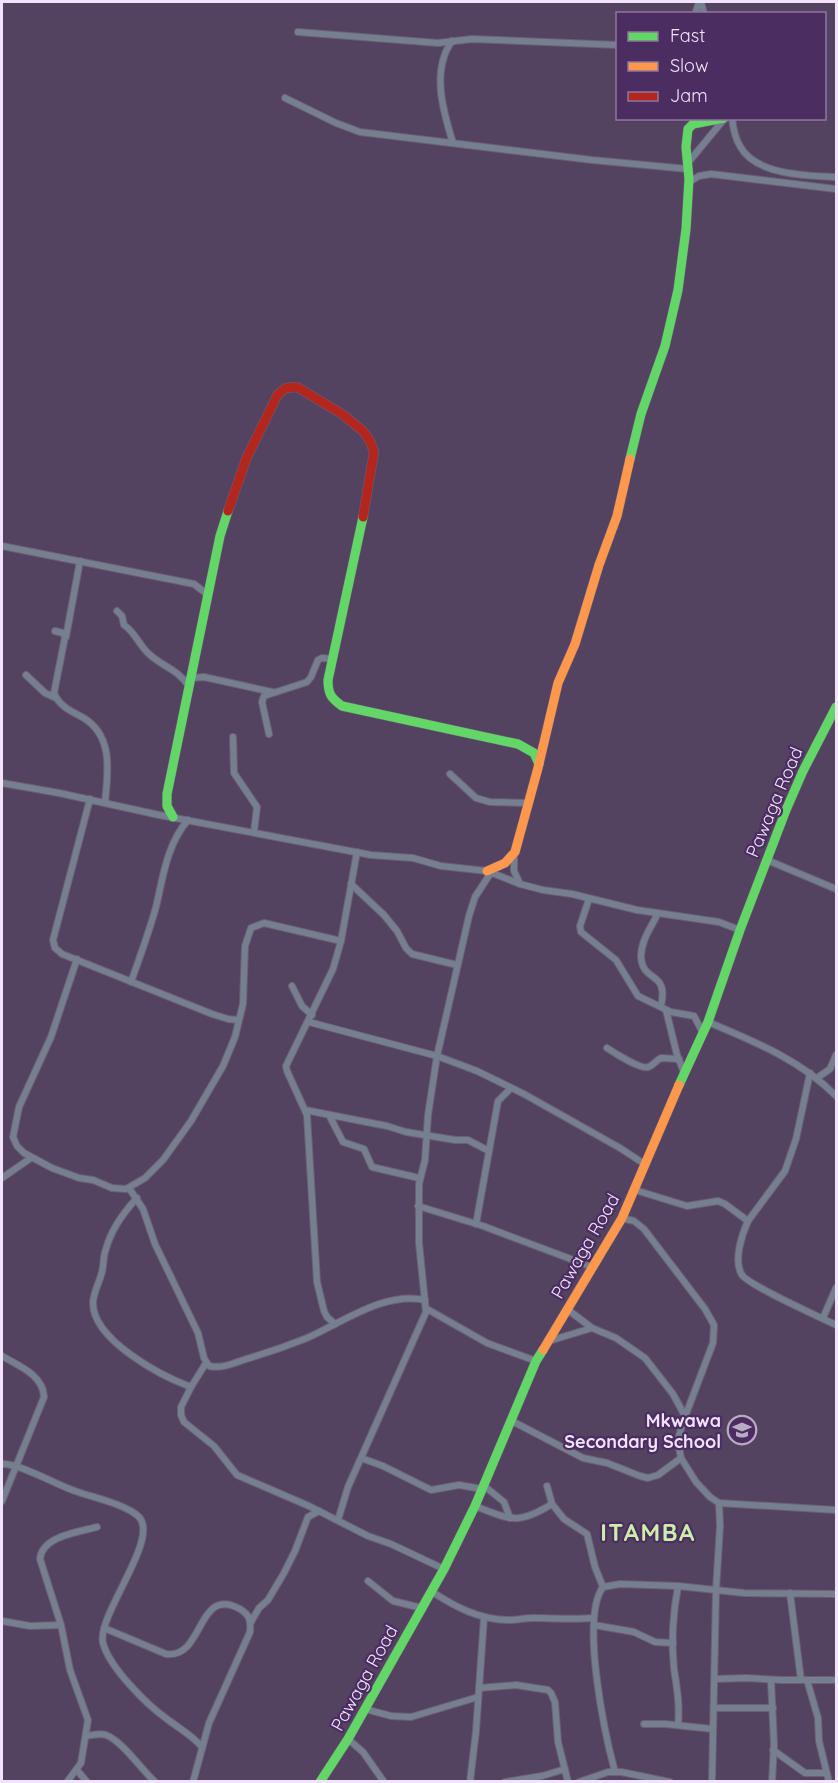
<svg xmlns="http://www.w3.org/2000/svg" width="838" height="1783" font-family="Quicksand,sans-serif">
<rect width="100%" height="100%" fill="#544360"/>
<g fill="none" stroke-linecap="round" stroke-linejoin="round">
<g stroke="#6c5f76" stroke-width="8">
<g id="street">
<polyline points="701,2 704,14"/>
<polyline points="695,14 699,2"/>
<polyline points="298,32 438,43 472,39 618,45"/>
<path d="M452,41C431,70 443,111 453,143"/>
<polyline points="285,98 336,123 360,132 592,160 688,169"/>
<path d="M732,118C733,127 735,138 740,146C755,175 807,176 836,177"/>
<polyline points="687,164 725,118"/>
<polyline points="688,183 699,176 711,174 836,189"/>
<polyline points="2,546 194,584 207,594"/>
<path d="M117,611L122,616L124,625C135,632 139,645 149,654C163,667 176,668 189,686"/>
<path d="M55,631L63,633L65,637L54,693C59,706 71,711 82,717C114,735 108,772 105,802"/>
<polyline points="66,637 80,561"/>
<polyline points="26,675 45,693 56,698"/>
<polyline points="191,678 204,677 272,692"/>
<polyline points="269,734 262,702 264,696 307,682 311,677 318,660 322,658 332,659"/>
<polyline points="233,737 234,773 257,807 254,832"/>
<polyline points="450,774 476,798 490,802 528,803"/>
<polyline points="2,783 59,793 159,815 371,855 413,858 441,866 487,871 520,884 543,890 572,894 637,910 719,922 740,930"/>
<polyline points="90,799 53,940 55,948 62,954 212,1014 228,1019 238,1020"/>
<polyline points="514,855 514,871 520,884"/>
<polyline points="767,860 836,889"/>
<polyline points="351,884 384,915 397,931 406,948 412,954 457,965"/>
<polyline points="589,899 580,926 581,932 616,960 638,996 671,1012 694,1016 703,1033"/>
<path d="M658,913C651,928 641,940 641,957C643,984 669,970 661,1006"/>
<polyline points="77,959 51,1037 19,1107 13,1137 17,1146 24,1153 52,1168 79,1178 93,1180 112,1188 126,1189 145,1178 163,1160 191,1121 223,1066 235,1037 243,1004 245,946 251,928 264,923 341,941"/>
<path d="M131,982C140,957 149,932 156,907C163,877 167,844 188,820"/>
<polyline points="292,986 302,1006 312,1015"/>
<polyline points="666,1010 677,1055 684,1072"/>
<polyline points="309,1022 437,1056 477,1071 524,1094 620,1148 646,1165"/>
<path d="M708,1022C753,1041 801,1060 836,1096"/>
<path d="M607,1048C613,1052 641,1070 648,1067C653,1066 656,1060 661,1058L679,1059"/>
<path d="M810,1073L796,1139L785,1171L748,1221C742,1234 733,1261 742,1275C750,1286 820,1317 836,1325"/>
<polyline points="817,1078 830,1069 836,1055"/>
<polyline points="305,1110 387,1126 406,1132 455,1140 468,1140 489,1151"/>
<polyline points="329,1115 343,1142 364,1149 372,1167 419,1178"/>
<polyline points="2,1178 31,1158"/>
<path d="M129,1188L143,1209L155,1244L198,1333L204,1358L209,1366C222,1369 234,1363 246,1359C267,1353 287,1346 307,1338C343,1322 385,1291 425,1300"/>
<polyline points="635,1190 687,1206 718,1201 725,1204 748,1221"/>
<path d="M137,1198C123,1213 111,1230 106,1249C103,1256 104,1264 102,1272C100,1281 93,1293 93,1303C93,1340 161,1376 191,1387"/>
<polyline points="418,1206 483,1226 592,1267"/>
<polyline points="622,1218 634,1221 644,1229 705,1309 714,1325 713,1343 683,1422 679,1436 679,1447 681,1458 696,1482 710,1497 719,1503 836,1510"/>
<polyline points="476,1224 498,1101 511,1088"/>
<polyline points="427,1309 487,1343 536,1361"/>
<polyline points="567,1309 592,1328"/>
<polyline points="823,1318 836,1288"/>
<polyline points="335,1324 327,1317 324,1311 317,1282 307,1115 287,1071 286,1066 333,969 341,941 357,852"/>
<polyline points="549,1341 592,1328 616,1338 645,1358 673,1394 685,1416"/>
<path d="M2,1356C19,1366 43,1375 44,1397L2,1501"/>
<polyline points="206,1363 191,1387 181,1407 181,1415 184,1422 214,1446 237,1475 309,1506 368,1536 391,1544 444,1569"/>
<polyline points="510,1420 583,1458 607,1463 640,1476 648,1478 658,1475 681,1458"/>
<polyline points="361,1458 383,1466 431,1490 459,1485 482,1489"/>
<path d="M2,1464C20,1463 58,1486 78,1492C95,1498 124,1504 138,1516C162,1537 96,1616 103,1643C109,1667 147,1705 167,1719C180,1729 192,1735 202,1747"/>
<polyline points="483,1485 504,1502 510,1518"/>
<polyline points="547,1486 552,1504 564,1519 587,1534 595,1567 603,1587"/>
<path d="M475,1506C511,1520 518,1525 552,1504"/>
<polyline points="338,1520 348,1487 426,1312 419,1243 419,1184 425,1160 428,1115 437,1056 469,916 475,897 490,874"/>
<polyline points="368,1581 393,1601 422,1608"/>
<path d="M678,1586C673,1613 671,1641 674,1669C677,1688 680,1706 678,1725"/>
<path d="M431,1591C455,1607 480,1620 509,1620C517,1620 525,1618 533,1618C553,1618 573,1620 594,1618"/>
<polyline points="790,1593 801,1680"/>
<polyline points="2,1621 30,1626 61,1625"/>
<polyline points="251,1622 259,1608 268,1600 284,1573 295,1551 308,1517 319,1511"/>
<polyline points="594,1625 634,1632 655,1642 673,1643"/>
<path d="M104,1628L166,1654C205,1659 196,1585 240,1609C250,1615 251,1621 250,1632L209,1723L193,1782"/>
<polyline points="715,1679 746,1678 782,1680 836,1680"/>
<polyline points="771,1680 774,1744 772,1782"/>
<polyline points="807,1680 818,1718 819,1741 829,1782"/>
<polyline points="479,1688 516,1685 548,1690 551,1693 555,1702 558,1742 568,1782"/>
<polyline points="714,1708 773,1708"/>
<polyline points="365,1709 391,1716 411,1717 478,1697"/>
<polyline points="644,1724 665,1724 713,1729"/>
<path d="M87,1736C93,1735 100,1733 106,1735C122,1741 141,1769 155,1782"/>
<polyline points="348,1739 363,1752 384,1782"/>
<polyline points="773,1750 805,1773 826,1773"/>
<polyline points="77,1770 87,1782"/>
<path d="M615,1772C605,1735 580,1618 603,1587L620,1584L678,1586L744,1593L836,1594"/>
<path d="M67,1782L81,1763L88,1720L70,1670L61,1625L40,1559C42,1536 79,1532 97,1527"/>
<polyline points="470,1782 476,1731 484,1618"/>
<polyline points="505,1782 542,1776 565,1769"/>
<polyline points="579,1782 608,1772 621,1772 670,1782"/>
<polyline points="712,1782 716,1590 720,1526 719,1503"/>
</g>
</g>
<g stroke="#6c5f76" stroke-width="10">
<g id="fast">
<polyline points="630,459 641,414 665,346 678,290 686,229 689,179 686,147 688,129 693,124 724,118"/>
<path d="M363,517L328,680C328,694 331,698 342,706L518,744L534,753L539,764"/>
<polyline points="173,817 167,806 167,794 220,536 228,511"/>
<polyline points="679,1085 708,1022 740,930 786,810 803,771 836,707"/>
<polyline points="320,1782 348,1739 444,1569 475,1506 536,1361 543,1350"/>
</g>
</g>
<g stroke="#6c5f76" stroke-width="10">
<g id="slow">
<polyline points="487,871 505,863 515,852 538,768 558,683 575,644 599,565 617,516 630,459"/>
<polyline points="543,1350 622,1218 679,1085"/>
</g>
</g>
<g stroke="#6c5f76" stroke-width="10">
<polyline id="jam" points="228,511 247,457 278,394 286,388 297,387 342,414 363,431 370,441 374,452 363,517"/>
</g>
<use href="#street" stroke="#767f90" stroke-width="6"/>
<use href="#fast" stroke="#63d668" stroke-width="9"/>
<use href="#slow" stroke="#ff974d" stroke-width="9"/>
<use href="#jam" stroke="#b3261e" stroke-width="9"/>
</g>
<defs>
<g id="school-ring" transform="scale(1.5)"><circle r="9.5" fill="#4c2d61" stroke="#baabc5" stroke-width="1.5"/><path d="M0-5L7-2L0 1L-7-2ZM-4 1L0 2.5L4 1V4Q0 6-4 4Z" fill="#baabc5"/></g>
</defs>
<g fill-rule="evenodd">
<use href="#school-ring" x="742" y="1430"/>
</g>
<g text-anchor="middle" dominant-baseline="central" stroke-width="4.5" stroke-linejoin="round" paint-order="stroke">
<g font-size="18" fill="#f1e3fc" stroke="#4c2d61">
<text transform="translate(774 802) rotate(-67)">Pawaga Road</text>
<text transform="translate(585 1246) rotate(-60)">Pawaga Road</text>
<text transform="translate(364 1678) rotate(-61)">Pawaga Road</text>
</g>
<g font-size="18" font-weight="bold" fill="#f1e3fc" stroke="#4c2d61" text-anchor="end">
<text x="721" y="1420">Mkwawa<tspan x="721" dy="21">Secondary School</tspan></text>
</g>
<g font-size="24" font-weight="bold" letter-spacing="1.5" fill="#cbefa8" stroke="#4c2d61">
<text x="648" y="1532">ITAMBA</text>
</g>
</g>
<rect width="838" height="1783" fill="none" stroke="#f1e3fc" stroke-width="6"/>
<rect x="616" y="12" width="210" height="108" fill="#4c2d61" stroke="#8e769f" stroke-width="1.5"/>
<rect x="628" y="32" width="30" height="9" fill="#63d668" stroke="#8e769f" stroke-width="1.5"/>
<text x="670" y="42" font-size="18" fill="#f1e3fc">Fast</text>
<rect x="628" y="62" width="30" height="9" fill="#ff974d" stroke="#8e769f" stroke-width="1.5"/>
<text x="670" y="72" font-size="18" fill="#f1e3fc">Slow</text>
<rect x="628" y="92" width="30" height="9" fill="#b3261e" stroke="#8e769f" stroke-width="1.5"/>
<text x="670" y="102" font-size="18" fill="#f1e3fc">Jam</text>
</svg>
